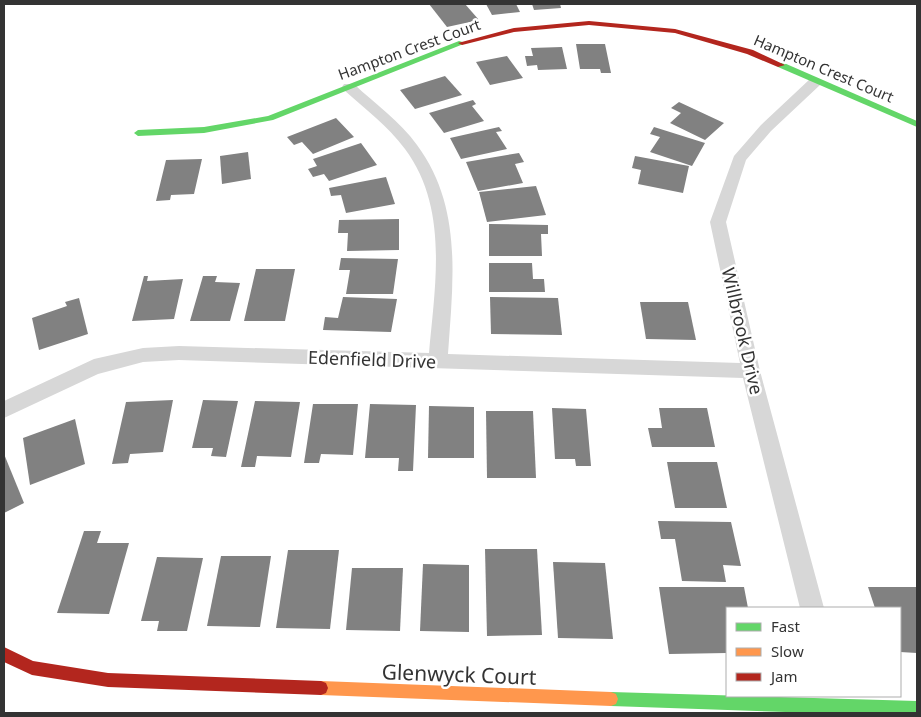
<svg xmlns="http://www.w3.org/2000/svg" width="921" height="717" font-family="'Noto Sans',sans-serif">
<rect width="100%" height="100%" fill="#fff"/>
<g fill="#818181">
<polygon points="429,4 465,4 479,20 447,27"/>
<polygon points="486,4 516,4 520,12 492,15"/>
<polygon points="532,4 560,4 561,8 534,10"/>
<polygon points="576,44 605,44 611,73 601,73 600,69 580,69"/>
<polygon points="562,47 567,69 538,70 537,65 527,66 525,56 533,56 531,48"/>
<polygon points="507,56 523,78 490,85 476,62"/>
<polygon points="445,76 462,95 415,109 400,90"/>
<polygon points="473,100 476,104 472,106 484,121 444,133 429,113"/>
<polygon points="679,102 724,123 705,140 670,123 681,113 671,108"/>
<polygon points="336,118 354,137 313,154 302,142 294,145 287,137"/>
<polygon points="499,127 502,131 496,132 507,149 461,159 450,138"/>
<polygon points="654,127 705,143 692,166 650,152 660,137 650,134"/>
<polygon points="361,143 377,165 329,181 324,174 313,177 308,169 317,166 313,159"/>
<polygon points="248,152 251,179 222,184 220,156"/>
<polygon points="519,153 524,162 515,164 523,183 478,191 466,162"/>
<polygon points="635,156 689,166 683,193 638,184 641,170 632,168"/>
<polygon points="202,159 194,194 171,195 170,200 156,201 166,160"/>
<polygon points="386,177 395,204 346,213 341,195 331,196 329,188"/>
<polygon points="536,186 546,215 487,222 479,192"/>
<polygon points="399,219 399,250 347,251 348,233 338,233 339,220"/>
<polygon points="489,224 548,225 548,234 541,234 542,256 489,256"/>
<polygon points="341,258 398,259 393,294 346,294 350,270 339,270"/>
<polygon points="489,263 532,263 533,279 544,279 545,292 489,292"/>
<polygon points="256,269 295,269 285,321 244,321"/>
<polygon points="144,276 148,276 147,281 183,279 174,319 132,321"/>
<polygon points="203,276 217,276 215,282 240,283 230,321 190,321"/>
<polygon points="343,297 397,299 391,332 323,330 325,317 338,318"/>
<polygon points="490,297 558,298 562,335 491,334"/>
<polygon points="79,298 88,334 39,350 32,318 67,306 65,302"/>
<polygon points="640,302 688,302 696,340 646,339"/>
<polygon points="173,400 163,452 130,454 128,463 112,464 126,402"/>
<polygon points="203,400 238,401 226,457 211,456 213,448 192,448"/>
<polygon points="255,401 300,402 291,457 257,456 255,467 241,467"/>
<polygon points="313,404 358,404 353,455 321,454 319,463 304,463"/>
<polygon points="370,404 416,405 413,471 398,471 399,458 365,458"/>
<polygon points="429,406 474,407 474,458 428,458"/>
<polygon points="552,408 586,409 591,466 576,466 575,459 555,459"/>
<polygon points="659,408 707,408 715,447 652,447 648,428 662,428"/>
<polygon points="486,411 533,411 536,478 487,478"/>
<polygon points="75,419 85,464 30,485 23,438"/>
<polygon points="4,454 24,503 4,513"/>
<polygon points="667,462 717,462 727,508 675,508"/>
<polygon points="658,521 731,522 741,566 723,565 726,582 682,581 675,539 661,539"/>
<polygon points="84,531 101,531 97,543 129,543 109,614 57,613"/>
<polygon points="485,549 537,549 542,635 487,636"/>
<polygon points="288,550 339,550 330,629 276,628"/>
<polygon points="221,556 271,556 260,627 207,626"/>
<polygon points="157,557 203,558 187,631 157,631 159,621 141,621"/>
<polygon points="553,562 605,563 613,639 558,638"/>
<polygon points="423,564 469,565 469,632 420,631"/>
<polygon points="352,568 403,568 400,631 346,630"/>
<polygon points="659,587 744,587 748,608 727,608 727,653 669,654"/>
<polygon points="868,587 917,587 917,653 900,652 900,608 875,608"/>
</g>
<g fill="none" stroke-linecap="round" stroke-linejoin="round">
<path fill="#d7d7d7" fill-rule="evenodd" d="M815,78L820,79L822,82L820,85L771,131L746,160L726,222L760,371L824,608H800L743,378L179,360L143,362L98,374L4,418V401L94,359L143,348L179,346L429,353C435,285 449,208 405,149C388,126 365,109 344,90L342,87L344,84H354C375,104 400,121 417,145C463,207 453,281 448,354L740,363L710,222L734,156L761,125L810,79Z"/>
<g fill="#63d668" fill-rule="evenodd">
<polygon points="459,41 466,43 273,120 204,133 138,136 134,133 138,130 204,127 268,116"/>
<polygon points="778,63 784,63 917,121 917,127 778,67"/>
<polygon points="611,692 917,701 917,713 817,713 611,706 606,704 604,699 606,694"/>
</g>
<polygon fill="#ff974d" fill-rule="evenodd" points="321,681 611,692 616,694 618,699 616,704 611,706 321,695 316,693 314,688 316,683"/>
<g fill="#b3261e" fill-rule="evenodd">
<polygon points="589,21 675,29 753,50 785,65 778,67 747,54 675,33 589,25 514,32 462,45 458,43 514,28"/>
<polygon points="4,647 33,661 108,673 321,681 326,683 328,688 326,693 321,695 108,687 32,675 4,662"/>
</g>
</g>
<g text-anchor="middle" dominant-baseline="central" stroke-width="5" stroke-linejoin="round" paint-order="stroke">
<g font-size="15" fill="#333" stroke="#fff">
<text transform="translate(409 49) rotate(-20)">Hampton Crest Court</text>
<text transform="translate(824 68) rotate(23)">Hampton Crest Court</text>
</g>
<g font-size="18" fill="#333" stroke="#fff">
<text transform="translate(743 331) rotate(77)">Willbrook Drive</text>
<text transform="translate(372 359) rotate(2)">Edenfield Drive</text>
</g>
<g font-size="21" fill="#333" stroke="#fff">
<text transform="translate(459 674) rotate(2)">Glenwyck Court</text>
</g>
</g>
<rect width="921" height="717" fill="none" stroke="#333333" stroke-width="10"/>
<rect x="726" y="607" width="175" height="90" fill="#ffffff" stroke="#adadad"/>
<rect x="736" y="623" width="25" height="8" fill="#63d668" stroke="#adadad"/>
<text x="771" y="632" font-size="15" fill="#333333">Fast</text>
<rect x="736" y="648" width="25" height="8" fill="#ff974d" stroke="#adadad"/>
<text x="771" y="657" font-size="15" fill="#333333">Slow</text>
<rect x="736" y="673" width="25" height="8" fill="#b3261e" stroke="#adadad"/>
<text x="771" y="682" font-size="15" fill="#333333">Jam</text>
</svg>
